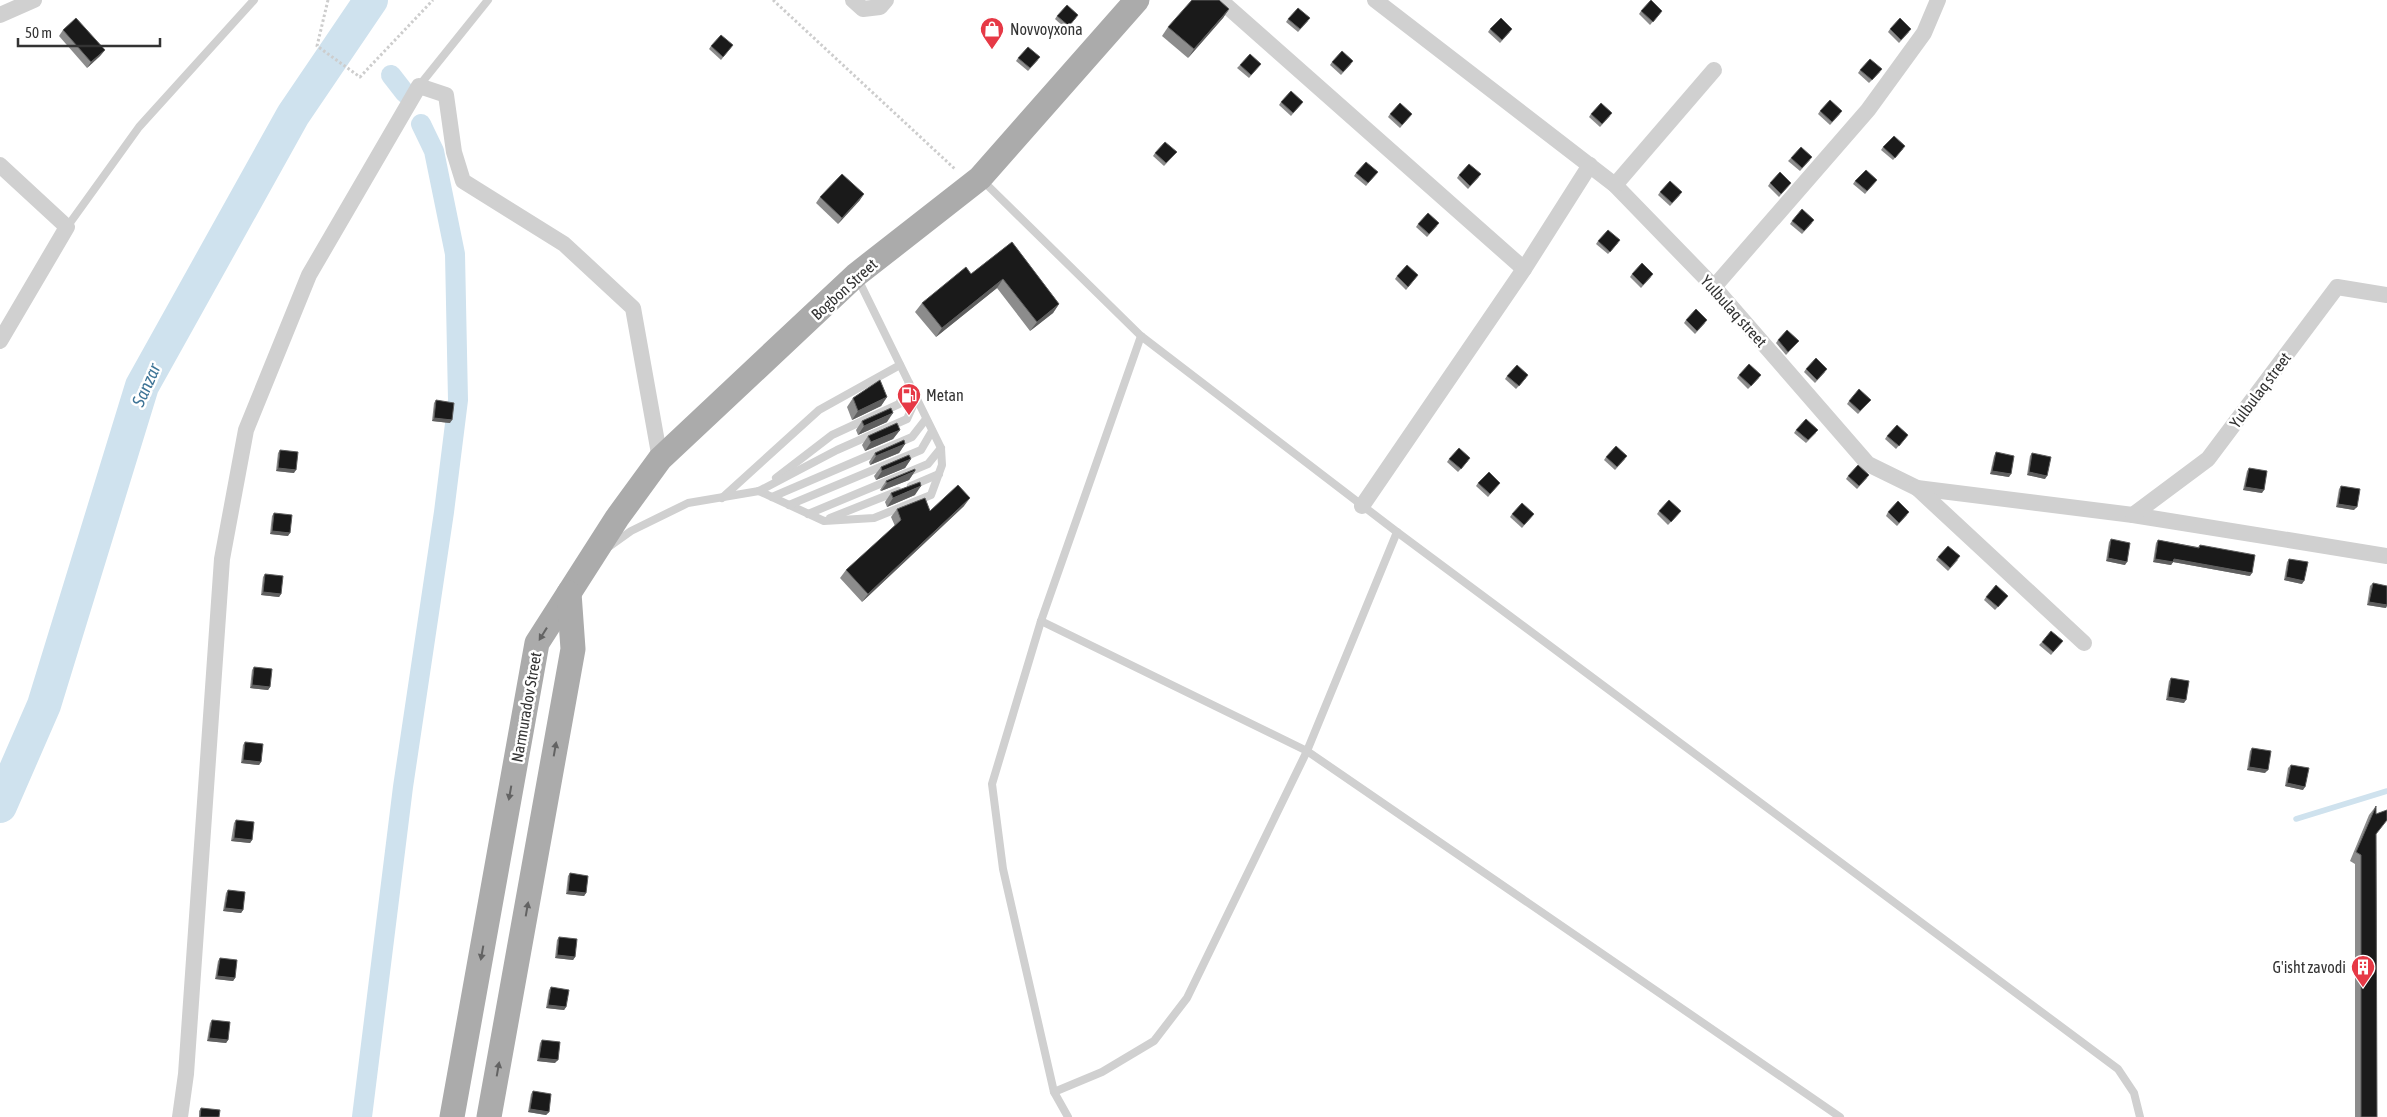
<svg xmlns="http://www.w3.org/2000/svg" width="2387" height="1117" font-family="'Asap Condensed',sans-serif">
<rect width="100%" height="100%" fill="#fff"/>
<g fill="none" stroke-linecap="round" stroke-linejoin="round">
<polyline stroke="#cfe2ee" stroke-width="5.5" points="2296,819 2387,791"/>
<g stroke="#cfe2ee" stroke-width="20">
<polyline points="391,75 405,93"/>
<polyline points="362,1117 403,787 444,512 458,400 455,254 434,151 421,124"/>
</g>
<polyline stroke="#cfe2ee" stroke-width="34" points="0,806 44,705 142,386 293,115 371,0"/>
<g stroke="#cdcdcd" stroke-width="3" stroke-dasharray="2.5 2.5" stroke-linecap="butt">
<polyline points="328,0 317,46 360,77 433,0"/>
<polyline points="773,0 956,170"/>
</g>
<g stroke="#d0d0d0" stroke-width="8">
<polyline points="419,86 488,0"/>
<polyline points="983,181 1141,336 1397,532 2118,1069 2134,1093 2140,1117"/>
<polyline points="67,227 139,127 254,0"/>
<polyline points="776,478 832,435 899,404 909,383"/>
<polyline points="911,486 939,474"/>
<polyline points="759,491 824,521 874,518 931,495 942,465 941,448 858,279"/>
<polyline points="772,497 912,437 926,419"/>
<polyline points="722,498 819,410 900,365"/>
<polyline points="789,505 921,450 932,431"/>
<polyline points="808,514 928,464 941,448"/>
<polyline points="830,518 898,491"/>
<polyline points="610,546 631,531 688,503 759,491 837,450 907,419 916,399"/>
<polyline points="1041,621 1307,751 1840,1117"/>
<polyline points="1054,1092 1102,1072 1154,1041 1187,998 1307,751 1397,532"/>
<polyline points="1068,1117 1054,1092 1003,869 992,784 1041,621 1141,336"/>
</g>
<g stroke="#d0d0d0" stroke-width="16">
<polyline points="853,0 863,9 880,7 886,0"/>
<polyline points="1220,0 1524,269"/>
<polyline points="1375,0 1615,185 1714,287 1868,464 1917,488 2133,515 2387,556"/>
<polyline points="0,15 34,0"/>
<polyline points="0,165 67,227 0,341"/>
<polyline points="1615,185 1714,70"/>
<polyline points="1714,287 1868,110 1924,33 1938,0"/>
<polyline points="1917,488 2084,643"/>
<polyline points="1362,506 1524,269 1590,165"/>
<polyline points="2133,515 2208,459 2337,287 2387,295"/>
<polyline points="180,1117 186,1074 222,559 246,430 309,275 419,86 446,95 454,152 463,181 564,244 633,308 660,459"/>
</g>
<g stroke="#ababab" stroke-width="25">
<polyline points="452,1117 537,643 617,518 660,459 856,275 980,178 1137,0"/>
<polyline points="489,1117 573,649 569,593"/>
</g>
</g>
<g fill="#8c8c8c">
<polygon points="1229,9 1223,18 1188,58 1162,36 1168,27"/>
<polygon points="1641,11 1662,11 1650,25 1639,14"/>
<polygon points="1057,16 1076,18 1066,29 1055,19"/>
<polygon points="1288,19 1308,21 1298,32 1286,22"/>
<polygon points="1490,29 1510,32 1500,43 1488,32"/>
<polygon points="1890,29 1909,32 1899,43 1888,32"/>
<polygon points="63,30 105,50 100,56 87,68 59,36"/>
<polygon points="733,45 721,60 709,49 711,46"/>
<polygon points="1018,58 1038,60 1028,71 1016,61"/>
<polygon points="1332,62 1351,64 1341,75 1330,65"/>
<polygon points="1261,64 1249,78 1237,68 1240,65"/>
<polygon points="1860,70 1880,72 1869,83 1858,73"/>
<polygon points="1281,102 1303,102 1291,116 1279,105"/>
<polygon points="1820,111 1840,114 1830,125 1818,114"/>
<polygon points="1390,114 1412,114 1400,128 1388,117"/>
<polygon points="1591,114 1610,116 1600,127 1589,117"/>
<polygon points="1883,147 1903,149 1893,160 1881,150"/>
<polygon points="1177,152 1164,166 1153,156 1155,153"/>
<polygon points="1791,158 1810,160 1800,171 1788,161"/>
<polygon points="1356,173 1375,175 1366,186 1354,176"/>
<polygon points="1459,175 1479,177 1468,189 1457,178"/>
<polygon points="1877,180 1865,194 1853,184 1855,181"/>
<polygon points="1770,183 1791,183 1779,197 1768,186"/>
<polygon points="1660,192 1680,195 1670,206 1658,195"/>
<polygon points="820,197 860,200 838,224 816,203"/>
<polygon points="1792,221 1812,223 1802,234 1790,224"/>
<polygon points="1418,224 1437,226 1427,237 1416,227"/>
<polygon points="1598,241 1618,243 1608,254 1596,244"/>
<polygon points="1012,242 1059,304 1053,313 1030,331 997,288 936,337 915,312 922,303 971,274"/>
<polygon points="1632,274 1651,277 1641,288 1630,277"/>
<polygon points="1418,275 1406,290 1395,279 1397,276"/>
<polygon points="1686,320 1705,323 1695,334 1684,323"/>
<polygon points="1778,340 1799,341 1786,355 1776,343"/>
<polygon points="1806,369 1825,372 1815,383 1804,372"/>
<polygon points="1739,375 1759,378 1748,389 1737,378"/>
<polygon points="1507,376 1526,378 1516,389 1505,379"/>
<polygon points="887,397 881,406 852,420 847,407 853,398"/>
<polygon points="436,400 450,423 432,421 434,403"/>
<polygon points="1849,401 1868,403 1858,414 1847,404"/>
<polygon points="862,421 887,422 858,435 856,430"/>
<polygon points="900,430 893,439 865,451 862,445 868,436"/>
<polygon points="1796,430 1816,433 1806,443 1794,433"/>
<polygon points="1908,435 1896,449 1885,439 1887,436"/>
<polygon points="905,444 899,453 870,465 869,462 875,453"/>
<polygon points="280,450 294,473 276,471 278,453"/>
<polygon points="1996,452 2009,477 1990,474 1994,456"/>
<polygon points="2032,453 2045,479 2027,475 2030,456"/>
<polygon points="1606,457 1625,459 1615,470 1604,460"/>
<polygon points="911,459 905,468 876,480 874,476 881,467"/>
<polygon points="1449,459 1468,461 1458,472 1447,462"/>
<polygon points="2249,468 2262,493 2243,490 2247,471"/>
<polygon points="915,471 909,480 881,491 880,490 886,481"/>
<polygon points="1848,476 1867,478 1857,489 1846,479"/>
<polygon points="1478,483 1500,483 1488,497 1476,486"/>
<polygon points="2341,486 2354,510 2336,507 2339,489"/>
<polygon points="891,493 915,495 887,507 885,502"/>
<polygon points="964,506 862,602 840,578 846,570 895,526 891,517 897,509 930,511"/>
<polygon points="1659,511 1681,511 1668,525 1657,514"/>
<polygon points="1888,512 1907,515 1897,526 1886,516"/>
<polygon points="274,513 288,536 270,534 272,516"/>
<polygon points="1512,514 1534,514 1522,528 1510,517"/>
<polygon points="2111,539 2125,565 2106,561 2109,542"/>
<polygon points="2158,540 2198,547 2200,545 2250,576 2173,562 2171,565 2153,562 2156,543"/>
<polygon points="1938,557 1958,560 1948,571 1936,560"/>
<polygon points="2289,559 2302,584 2284,580 2287,562"/>
<polygon points="265,574 281,594 279,597 261,595 263,577"/>
<polygon points="2373,583 2386,608 2367,605 2370,586"/>
<polygon points="1986,597 2005,599 1995,610 1984,600"/>
<polygon points="2063,641 2051,655 2039,645 2042,642"/>
<polygon points="254,667 270,687 268,690 250,688 252,670"/>
<polygon points="2171,678 2184,703 2166,700 2169,681"/>
<polygon points="245,742 261,762 259,765 241,763 243,745"/>
<polygon points="2252,748 2265,773 2247,770 2250,751"/>
<polygon points="2291,765 2303,790 2285,786 2288,768"/>
<polygon points="2376,806 2377,1117 2355,1117 2355,864 2350,861 2369,815"/>
<polygon points="236,820 252,840 250,843 231,841 234,823"/>
<polygon points="570,873 586,893 584,896 566,894 568,876"/>
<polygon points="228,890 243,910 241,913 223,911 226,893"/>
<polygon points="559,937 575,957 573,960 555,958 557,940"/>
<polygon points="220,958 235,978 233,981 215,979 218,961"/>
<polygon points="551,987 566,1007 564,1010 546,1008 549,990"/>
<polygon points="212,1020 228,1040 226,1043 207,1041 210,1023"/>
<polygon points="542,1040 555,1063 537,1061 540,1043"/>
<polygon points="533,1091 549,1112 546,1115 528,1112 531,1094"/>
<polygon points="201,1108 219,1117 199,1117 199,1111"/>
</g>
<g fill="#5f5f5f">
<polygon points="1229,9 1223,18 1188,58 1194,49"/>
<polygon points="105,50 100,56 87,68 91,62"/>
<polygon points="864,194 860,200 838,224 842,218"/>
<polygon points="1003,279 997,288 936,337 942,328"/>
<polygon points="1059,304 1053,313 1030,331 1037,322"/>
<polygon points="887,397 881,406 852,420 858,411"/>
<polygon points="893,413 887,422 858,435 864,426"/>
<polygon points="434,418 452,420 450,423 432,421"/>
<polygon points="900,430 893,439 865,451 871,442"/>
<polygon points="905,444 899,453 870,465 876,456"/>
<polygon points="911,459 905,468 876,480 882,471"/>
<polygon points="278,468 296,470 294,473 276,471"/>
<polygon points="915,471 909,480 881,491 887,483"/>
<polygon points="1992,471 2011,474 2009,477 1990,474"/>
<polygon points="2029,472 2047,476 2045,479 2027,475"/>
<polygon points="921,486 915,495 887,507 893,498"/>
<polygon points="2245,487 2264,490 2262,493 2243,490"/>
<polygon points="970,498 964,506 862,602 868,594"/>
<polygon points="2338,504 2357,507 2354,510 2336,507"/>
<polygon points="272,531 290,533 288,536 270,534"/>
<polygon points="2108,558 2127,562 2125,565 2106,561"/>
<polygon points="2155,559 2174,559 2252,573 2250,576 2173,562 2171,565 2153,562"/>
<polygon points="2286,577 2304,581 2302,584 2284,580"/>
<polygon points="263,592 281,594 279,597 261,595"/>
<polygon points="2369,602 2387,605 2387,606 2386,608 2367,605"/>
<polygon points="252,685 270,687 268,690 250,688"/>
<polygon points="2168,697 2186,700 2184,703 2166,700"/>
<polygon points="243,760 261,762 259,765 241,763"/>
<polygon points="2249,767 2268,770 2265,773 2247,770"/>
<polygon points="2287,783 2305,787 2303,790 2285,786"/>
<polygon points="234,838 252,840 250,843 231,841"/>
<polygon points="568,891 586,893 584,896 566,894"/>
<polygon points="225,908 243,910 241,913 223,911"/>
<polygon points="557,955 575,957 573,960 555,958"/>
<polygon points="217,976 235,978 233,981 215,979"/>
<polygon points="548,1005 566,1007 564,1010 546,1008"/>
<polygon points="209,1038 228,1040 226,1043 207,1041"/>
<polygon points="539,1058 558,1060 555,1063 537,1061"/>
<polygon points="530,1109 549,1112 546,1115 528,1112"/>
</g>
<g fill="#1a1a1a" stroke="#5f5f5f">
<polygon points="1192,0 1219,0 1229,9 1194,49 1168,27"/>
<polygon points="1651,0 1662,11 1653,22 1641,11"/>
<polygon points="1067,5 1078,15 1069,26 1057,16"/>
<polygon points="1298,8 1310,18 1300,29 1288,19"/>
<polygon points="76,18 105,50 91,62 63,30"/>
<polygon points="1501,18 1512,29 1502,40 1490,29"/>
<polygon points="1900,18 1911,29 1901,40 1890,29"/>
<polygon points="721,35 733,45 723,57 711,46"/>
<polygon points="1028,47 1040,57 1030,68 1018,58"/>
<polygon points="1342,51 1353,61 1343,72 1332,62"/>
<polygon points="1250,54 1261,64 1251,75 1240,65"/>
<polygon points="1870,59 1882,69 1872,80 1860,70"/>
<polygon points="1291,91 1303,102 1293,113 1281,102"/>
<polygon points="1830,100 1842,111 1832,122 1820,111"/>
<polygon points="1400,103 1412,114 1402,125 1390,114"/>
<polygon points="1601,103 1612,113 1602,124 1591,114"/>
<polygon points="1894,136 1905,146 1895,158 1883,147"/>
<polygon points="1165,142 1177,152 1166,163 1155,153"/>
<polygon points="1801,147 1812,157 1802,168 1791,158"/>
<polygon points="1366,162 1378,172 1368,183 1356,173"/>
<polygon points="1469,164 1481,174 1470,186 1459,175"/>
<polygon points="1866,170 1877,180 1867,191 1855,181"/>
<polygon points="1780,172 1791,183 1781,194 1770,183"/>
<polygon points="842,174 864,194 842,218 820,197"/>
<polygon points="1670,181 1682,192 1672,203 1660,192"/>
<polygon points="1802,209 1814,220 1804,231 1792,221"/>
<polygon points="1428,213 1439,223 1429,234 1418,224"/>
<polygon points="1608,230 1620,240 1610,252 1598,241"/>
<polygon points="1012,242 1059,304 1037,322 1003,279 942,328 922,303 966,267 971,274"/>
<polygon points="1642,263 1653,274 1643,285 1632,274"/>
<polygon points="1407,265 1418,275 1408,287 1397,276"/>
<polygon points="1696,309 1707,320 1697,331 1686,320"/>
<polygon points="1787,330 1799,341 1788,352 1778,340"/>
<polygon points="1816,358 1827,369 1817,380 1806,369"/>
<polygon points="1749,364 1761,375 1751,386 1739,375"/>
<polygon points="1517,365 1528,375 1519,386 1507,376"/>
<polygon points="880,380 887,397 858,411 853,398"/>
<polygon points="1859,389 1871,400 1860,411 1849,401"/>
<polygon points="436,400 454,403 452,420 434,418"/>
<polygon points="891,408 893,413 864,426 862,421"/>
<polygon points="1806,419 1818,430 1808,440 1796,430"/>
<polygon points="897,423 900,430 871,442 868,436"/>
<polygon points="1897,425 1908,435 1899,446 1887,436"/>
<polygon points="904,440 905,444 876,456 875,453"/>
<polygon points="1616,446 1627,456 1617,467 1606,457"/>
<polygon points="1459,448 1470,458 1461,469 1449,459"/>
<polygon points="280,450 298,452 296,470 278,468"/>
<polygon points="1996,452 2014,456 2011,474 1992,471"/>
<polygon points="2032,453 2051,457 2047,476 2029,472"/>
<polygon points="909,455 911,459 882,471 881,467"/>
<polygon points="1858,465 1869,475 1859,486 1848,476"/>
<polygon points="2249,468 2267,471 2264,490 2245,487"/>
<polygon points="915,469 915,471 887,483 886,481"/>
<polygon points="1489,472 1500,483 1490,494 1478,483"/>
<polygon points="920,482 921,486 893,498 891,493"/>
<polygon points="958,485 970,498 868,594 846,570 901,520 897,509 925,498 930,511"/>
<polygon points="2341,486 2360,489 2357,507 2338,504"/>
<polygon points="1669,500 1681,511 1671,522 1659,511"/>
<polygon points="1898,501 1909,512 1899,523 1888,512"/>
<polygon points="1522,503 1534,514 1524,525 1512,514"/>
<polygon points="274,513 292,515 290,533 272,531"/>
<polygon points="2111,539 2130,543 2127,562 2108,558"/>
<polygon points="2158,540 2199,548 2200,545 2255,555 2252,573 2174,559 2173,562 2155,559"/>
<polygon points="1948,546 1960,556 1950,568 1938,557"/>
<polygon points="2289,559 2308,562 2304,581 2286,577"/>
<polygon points="265,574 283,576 281,594 263,592"/>
<polygon points="2373,583 2387,586 2387,605 2369,602"/>
<polygon points="1996,585 2008,596 1998,607 1986,597"/>
<polygon points="2051,631 2063,641 2053,652 2042,642"/>
<polygon points="254,667 272,669 270,687 252,685"/>
<polygon points="2171,678 2189,681 2186,700 2168,697"/>
<polygon points="245,742 263,744 261,762 243,760"/>
<polygon points="2252,748 2271,751 2268,770 2249,767"/>
<polygon points="2291,765 2309,768 2305,787 2287,783"/>
<polygon points="2376,806 2376,814 2387,810 2387,820 2376,834 2377,1117 2361,1117 2361,855 2356,852"/>
<polygon points="236,820 254,822 252,840 234,838"/>
<polygon points="570,873 588,876 586,893 568,891"/>
<polygon points="228,890 245,892 243,910 225,908"/>
<polygon points="559,937 577,939 575,957 557,955"/>
<polygon points="220,958 237,960 235,978 217,976"/>
<polygon points="551,987 569,990 566,1007 548,1005"/>
<polygon points="212,1020 230,1022 228,1040 209,1038"/>
<polygon points="542,1040 560,1042 558,1060 539,1058"/>
<polygon points="533,1091 551,1094 549,1112 530,1109"/>
<polygon points="201,1108 220,1110 219,1117 200,1117"/>
</g>
<defs><path id="oneway-solid" d="M-6-.8H1V-3.2L6.5 0L1 3.2V.8H-6Z" transform="scale(1.25)"/></defs>
<g fill="#636363">
<use href="#oneway-solid" transform="translate(543 634) rotate(122)"/>
<use href="#oneway-solid" transform="translate(555 749) rotate(-80)"/>
<use href="#oneway-solid" transform="translate(510 793) rotate(100)"/>
<use href="#oneway-solid" transform="translate(527 909) rotate(-80)"/>
<use href="#oneway-solid" transform="translate(482 953) rotate(100)"/>
<use href="#oneway-solid" transform="translate(498 1069) rotate(-80)"/>
</g>
<defs>
<g id="shop-pin" transform="scale(1.25)"><path d="M0 17L-7.5 6A9.5 9.5 0 1 1 7.5 6Z" fill="#e63946" stroke="#fff"/><path d="M-5-2.5h2.3a2.7 3.5 0 0 1 5.4 0H5L5.5 6h-11ZM-1.5-2.5h3a1.5 2.3 0 0 0-3 0Z" fill="#fff"/></g>
<g id="fuel-pin" transform="scale(1.25)"><path d="M0 17L-7.5 6A9.5 9.5 0 1 1 7.5 6Z" fill="#e63946" stroke="#fff"/><path d="M-5.5-6h7V0h2V4h1.3V-2.5L3-4.5l.8-.8L6-3V5H2.5V1h-1V6h-7ZM-4.2-4.7v3.2H.2V-4.7Z" fill="#fff"/></g>
<g id="building-pin" transform="scale(1.25)"><path d="M0 17L-7.5 6A9.5 9.5 0 1 1 7.5 6Z" fill="#e63946" stroke="#fff"/><path d="M-4-6H4V6H1V3H-1V6H-4ZM-2.5-4.3h1.7v1.8h-1.7ZM.8-4.3h1.7v1.8H.8ZM-2.5-1h1.7V.8h-1.7ZM.8-1h1.7V.8H.8Z" fill="#fff"/></g>
</defs>
<g fill-rule="evenodd">
<use href="#shop-pin" x="992" y="29"/>
<use href="#fuel-pin" x="909" y="395"/>
<use href="#building-pin" x="2363" y="967"/>
</g>
<g text-anchor="middle" dominant-baseline="central" stroke-width="5" stroke-linejoin="round" paint-order="stroke">
<g font-size="16" fill="#333" stroke="#fff" text-anchor="start">
<text x="1010" y="29">Novvoyxona</text>
<text x="926" y="395">Metan</text>
<text x="2346" y="967" text-anchor="end">G'isht zavodi</text>
</g>
<g font-size="16" fill="#333" stroke="#fff">
<text transform="translate(844 289) rotate(-42)">Bogbon Street</text>
<text transform="translate(1734 311) rotate(48)">Yulbulaq street</text>
<text transform="translate(2260 390) rotate(-53)">Yulbulaq street</text>
<text transform="translate(526 707) rotate(-80)">Narmuradov Street</text>
</g>
<g font-size="18" font-style="italic" fill="#3f7597" stroke="#fff">
<text transform="translate(146 385) rotate(-66)">Sanzar</text>
</g>
</g>
<path d="M18 38v8h142v-8" fill="none" stroke="#333333" stroke-width="2.5"/>
<text x="25" y="38" font-size="15" fill="#333333" stroke="#ffffff" stroke-width="4" paint-order="stroke">50 m</text>
</svg>
